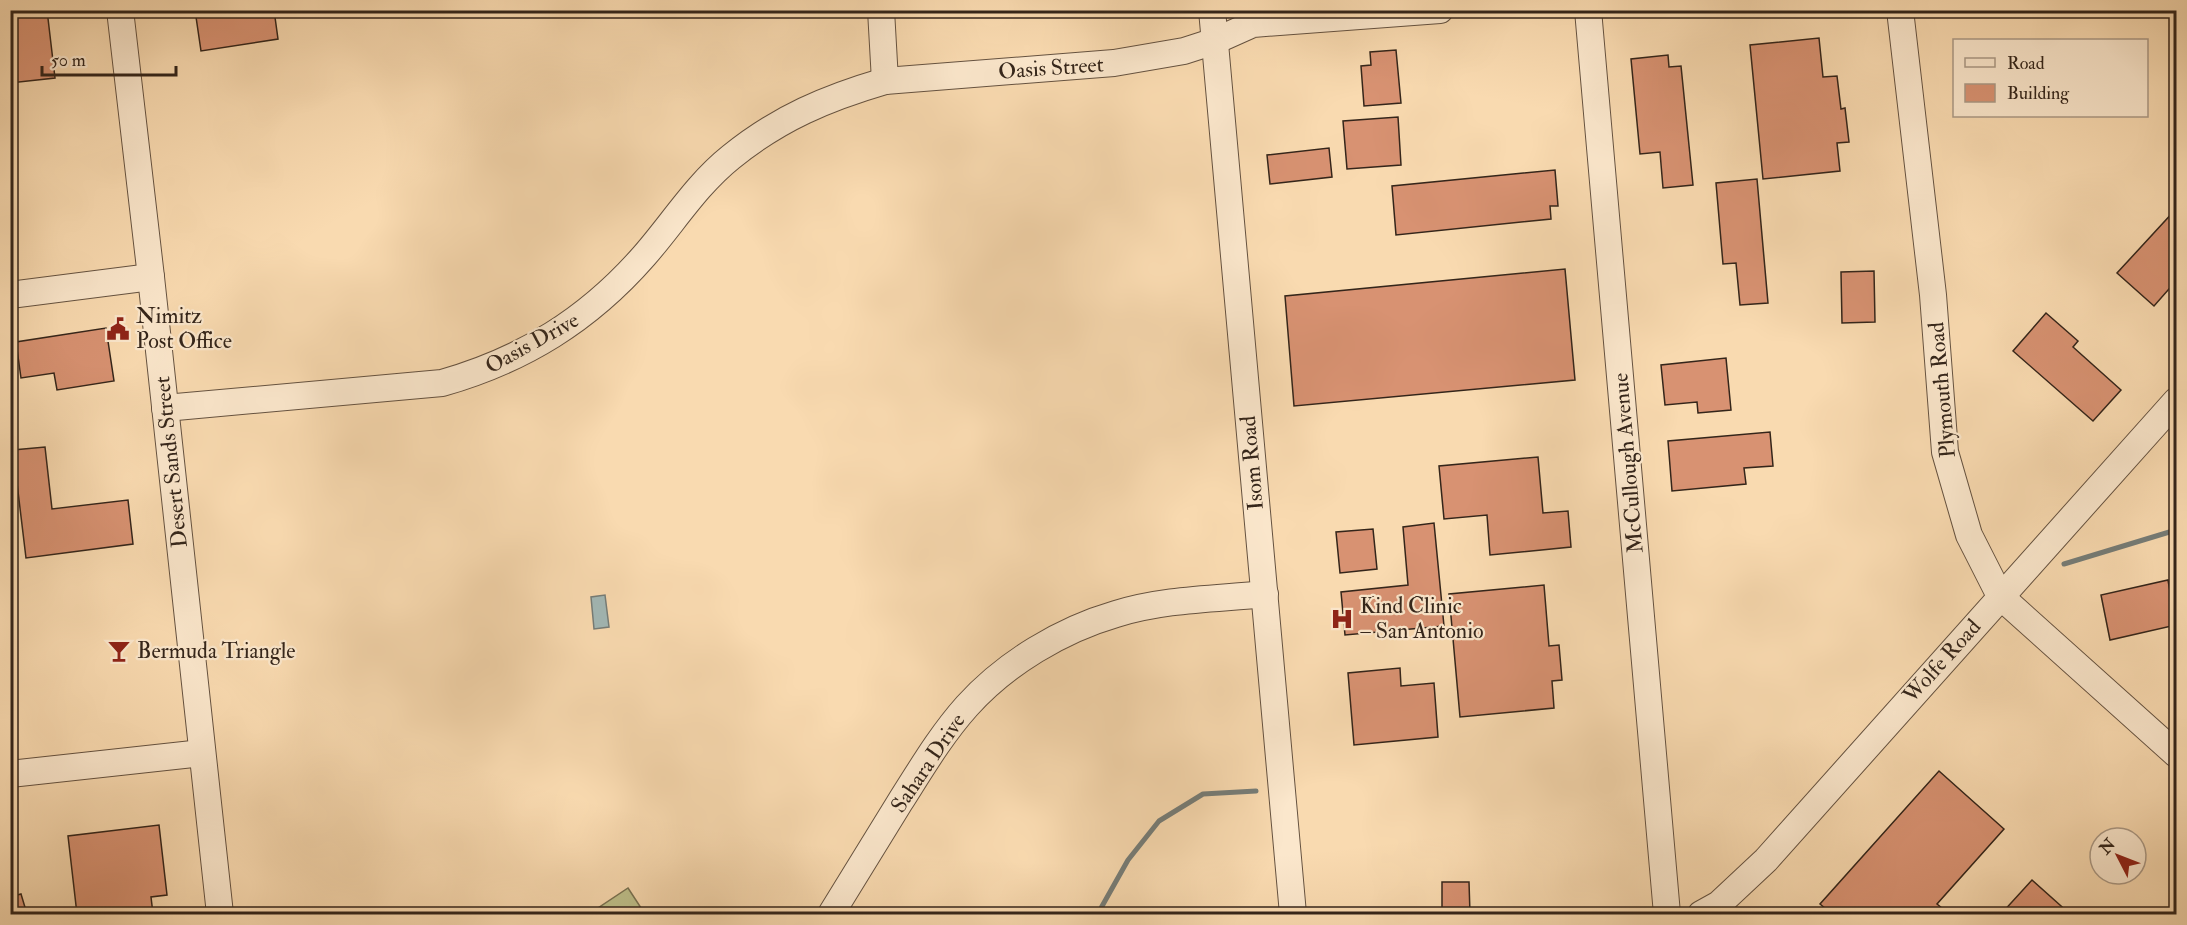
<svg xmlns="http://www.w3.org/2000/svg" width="2187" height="925" font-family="'IM FELL Double Pica',serif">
<rect width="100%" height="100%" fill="#f9dab0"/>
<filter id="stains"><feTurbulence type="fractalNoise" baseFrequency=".00333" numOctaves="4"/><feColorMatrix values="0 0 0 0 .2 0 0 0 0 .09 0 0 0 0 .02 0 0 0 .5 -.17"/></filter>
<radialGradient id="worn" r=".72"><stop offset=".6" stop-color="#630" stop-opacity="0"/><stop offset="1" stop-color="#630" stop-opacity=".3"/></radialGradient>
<polygon fill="#bec08b" stroke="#797252" stroke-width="1.5" points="628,888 645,914 602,914 598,908"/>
<polygon fill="#a2b8b6" stroke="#767d78" stroke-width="1.5" points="605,595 609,627 594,629 591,597"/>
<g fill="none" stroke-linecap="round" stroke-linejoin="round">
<g stroke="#767d78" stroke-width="5">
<polyline points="2064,564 2176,530"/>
<polyline points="1096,914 1101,908 1128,860 1159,821 1203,794 1256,791"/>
</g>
</g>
<g fill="#d89272" stroke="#34251a" stroke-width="1.5">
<polygon points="10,10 47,10 55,78 10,83"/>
<polygon points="195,10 274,10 278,39 201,51"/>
<polygon points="1819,38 1823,77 1837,76 1841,109 1845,108 1849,142 1837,143 1840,171 1763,179 1750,45"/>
<polygon points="1396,50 1401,103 1364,106 1361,66 1371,65 1370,52"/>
<polygon points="1668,55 1669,67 1681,66 1693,185 1663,188 1660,152 1640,154 1631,59"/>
<polygon points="1398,117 1401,165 1347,169 1343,121"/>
<polygon points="1329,148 1332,177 1270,184 1267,155"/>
<polygon points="1555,170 1558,206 1550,206 1551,219 1396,235 1392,186"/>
<polygon points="1757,179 1768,303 1740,305 1736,263 1723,264 1716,183"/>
<polygon points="2176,209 2176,281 2154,306 2117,273"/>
<polygon points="1565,269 1575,380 1294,406 1285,296"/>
<polygon points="1874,271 1875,322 1842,323 1841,272"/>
<polygon points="2046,313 2078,341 2073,347 2121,390 2093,421 2013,351"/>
<polygon points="106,328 114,381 57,390 54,373 21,378 16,342"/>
<polygon points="1726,358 1731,410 1698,413 1697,402 1665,405 1661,365"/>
<polygon points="1770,432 1773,466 1744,468 1746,484 1672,491 1668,441"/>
<polygon points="45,447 52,509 128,500 133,544 26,558 13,450"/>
<polygon points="1538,457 1543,513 1568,511 1571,547 1490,555 1487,515 1444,519 1439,466"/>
<polygon points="1434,523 1444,626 1345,635 1341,592 1408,585 1403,527"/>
<polygon points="1373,529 1377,569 1340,573 1336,532"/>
<polygon points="2168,580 2176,625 2110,640 2101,595"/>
<polygon points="1544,585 1549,646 1559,645 1562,680 1552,681 1554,708 1460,717 1449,594"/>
<polygon points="1400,668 1401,686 1434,683 1438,737 1354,745 1348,673"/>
<polygon points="1939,771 2004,829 1937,904 1948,913 1832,914 1820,904"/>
<polygon points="159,825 167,895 151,897 153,914 77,914 68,836"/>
<polygon points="2032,880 2070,914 2001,914"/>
<polygon points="1442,882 1469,882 1470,914 1442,914"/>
<polygon points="21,894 27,914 10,914 10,897"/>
</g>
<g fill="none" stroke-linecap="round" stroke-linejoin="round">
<g stroke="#655240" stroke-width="28">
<g id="minor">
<polyline points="120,10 151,277 220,914"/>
<polyline points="881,10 885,81"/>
<polyline points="1212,10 1293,914"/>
<polyline points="1588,10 1667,914"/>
<polyline points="1900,10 1933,295 1945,452 1969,535 2000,596 2176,754"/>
<polyline points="10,295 151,277"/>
<path d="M165,408L442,383C523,360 588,320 644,256C673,223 696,185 731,157C779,118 827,98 885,81L1114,63L1184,51L1215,41L1253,24L1440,10"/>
<polyline points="10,774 202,753"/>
<path d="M831,914C854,877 877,840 900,802C921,769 941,735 967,706C1006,663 1061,630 1116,614C1164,599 1216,599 1265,594"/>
<polyline points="1701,914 1719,904 1766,860 2176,401"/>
</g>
</g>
<use href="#minor" stroke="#fbe7cc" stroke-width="26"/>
</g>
<defs>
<g id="civic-bare" transform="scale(1.8)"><path d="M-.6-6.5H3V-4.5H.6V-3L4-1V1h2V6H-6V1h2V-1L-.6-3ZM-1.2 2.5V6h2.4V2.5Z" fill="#8f2418" stroke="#fbe7cc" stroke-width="2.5" paint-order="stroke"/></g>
<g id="hospital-bare" transform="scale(1.8)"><path d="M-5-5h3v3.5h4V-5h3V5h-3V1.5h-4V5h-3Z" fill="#8f2418" stroke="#fbe7cc" stroke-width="2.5" paint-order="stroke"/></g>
<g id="bar-bare" transform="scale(1.8)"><path d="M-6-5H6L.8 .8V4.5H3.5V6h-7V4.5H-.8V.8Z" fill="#8f2418" stroke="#fbe7cc" stroke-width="2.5" paint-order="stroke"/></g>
</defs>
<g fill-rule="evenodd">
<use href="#civic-bare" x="118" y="329"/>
<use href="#hospital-bare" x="1342" y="619"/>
<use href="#bar-bare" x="119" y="651"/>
</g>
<g text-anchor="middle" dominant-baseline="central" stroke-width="4.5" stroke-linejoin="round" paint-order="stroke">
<g font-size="22" fill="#34251a" stroke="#fbe7cc">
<text transform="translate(1051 68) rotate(-4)">Oasis Street</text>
<text transform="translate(532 343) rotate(-29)">Oasis Drive</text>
<text transform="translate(1942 390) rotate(-95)">Plymouth Road</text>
<text transform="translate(171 462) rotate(-96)">Desert Sands Street</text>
<text transform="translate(1252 463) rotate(-95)">Isom Road</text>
<text transform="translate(1628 463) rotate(-95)">McCullough Avenue</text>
<text transform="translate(1942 661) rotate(-48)">Wolfe Road</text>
<text transform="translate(928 763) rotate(-56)">Sahara Drive</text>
</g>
<g font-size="22" fill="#34251a" stroke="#fbe7cc" text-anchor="start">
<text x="136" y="316">Nimitz<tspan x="136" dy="25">Post Office</tspan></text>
<text x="1360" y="606">Kind Clinic<tspan x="1360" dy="25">– San Antonio</tspan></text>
<text x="137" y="651">Bermuda Triangle</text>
</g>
</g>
<rect width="2187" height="925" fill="none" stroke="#f9dab0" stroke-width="36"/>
<rect x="12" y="12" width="2163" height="901" fill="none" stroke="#34251a" stroke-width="3"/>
<rect x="18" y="18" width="2151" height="889" fill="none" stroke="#34251a" stroke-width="1.5"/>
<rect x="1953" y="39" width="195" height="78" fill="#fbe7cc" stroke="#ab9985" stroke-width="1.5"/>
<rect x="1965" y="58" width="30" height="9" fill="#fbe7cc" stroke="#ab9985" stroke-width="1.5"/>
<text x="2007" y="69" font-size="18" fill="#34251a">Road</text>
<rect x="1965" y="84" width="30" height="18" fill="#d89272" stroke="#ab9985" stroke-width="1.5"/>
<text x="2007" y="99" font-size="18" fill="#34251a">Building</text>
<g transform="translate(2118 856) rotate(312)"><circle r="28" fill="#fbe7cc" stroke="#ab9985" stroke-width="1.5"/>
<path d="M0-4.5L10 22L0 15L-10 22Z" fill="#8f2418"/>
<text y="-9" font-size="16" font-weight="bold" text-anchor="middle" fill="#34251a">N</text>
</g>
<path d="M42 66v9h134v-9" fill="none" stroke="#34251a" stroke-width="3"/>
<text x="51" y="66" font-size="18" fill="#34251a" stroke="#fbe7cc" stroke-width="4.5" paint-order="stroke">50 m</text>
<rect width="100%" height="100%" filter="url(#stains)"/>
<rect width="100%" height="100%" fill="url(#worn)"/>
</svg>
